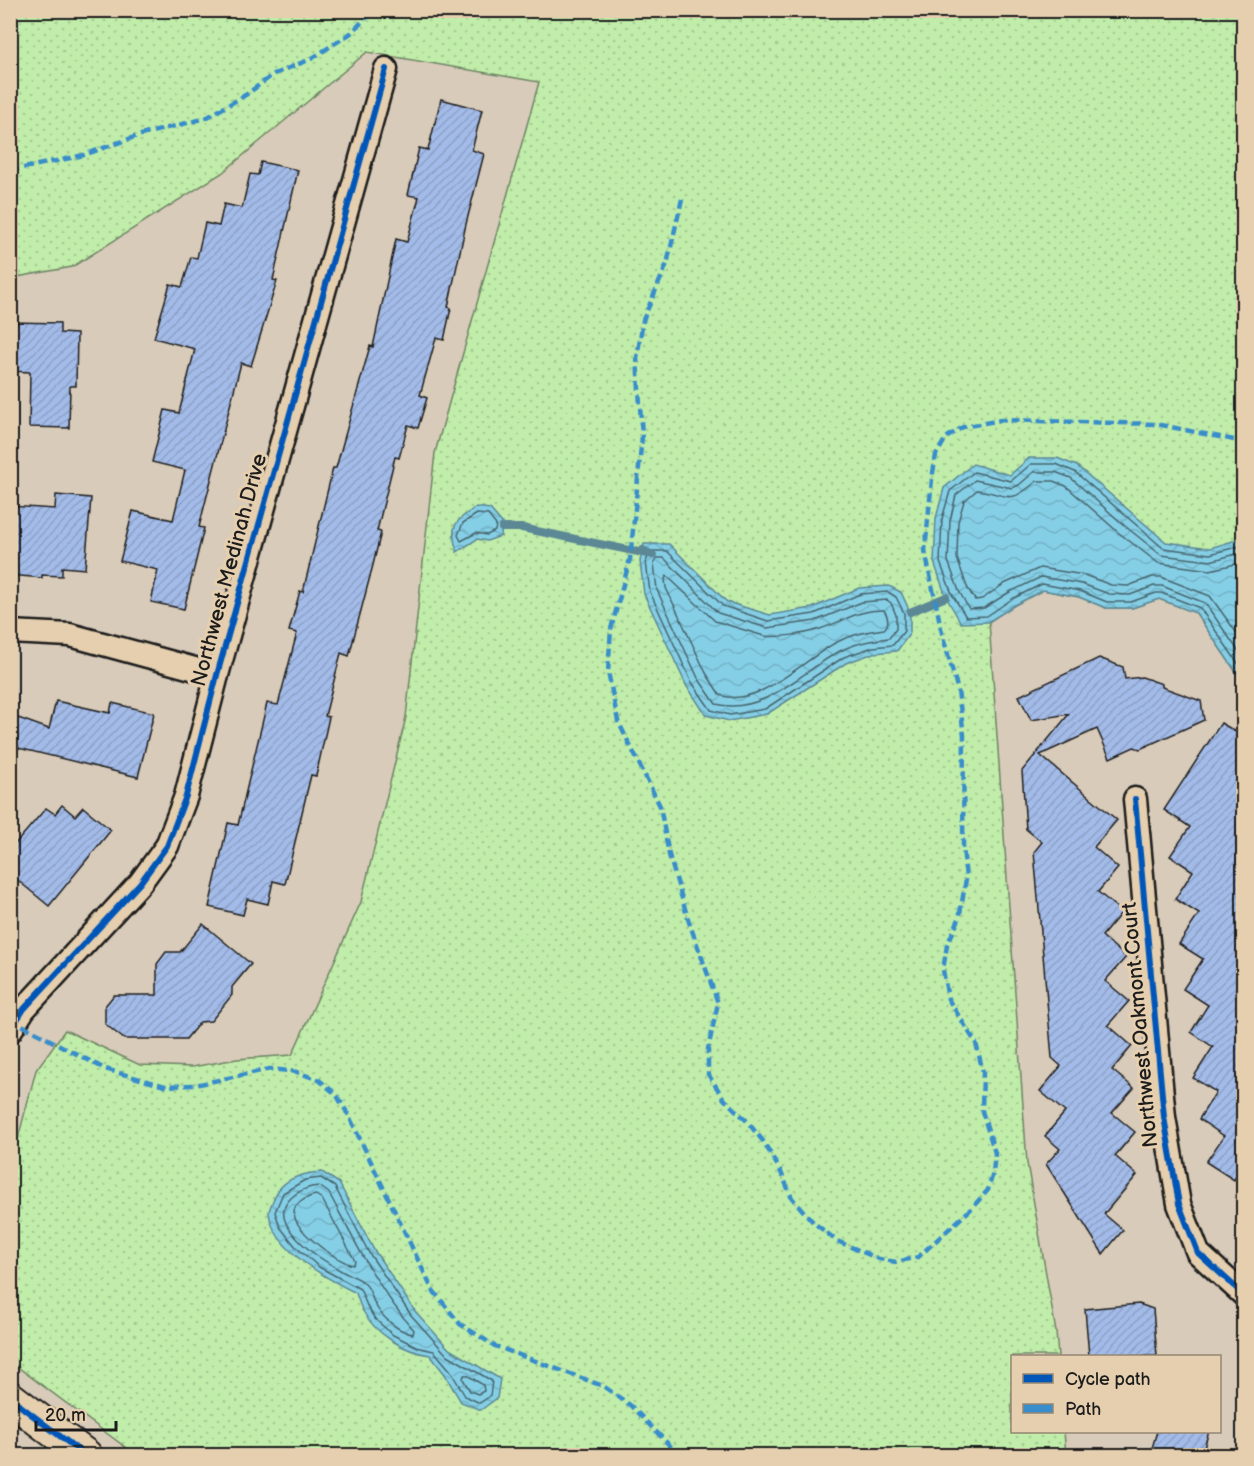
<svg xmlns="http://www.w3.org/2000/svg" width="1254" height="1466" font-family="'Balsamiq Sans',sans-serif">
<defs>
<pattern id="grass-dots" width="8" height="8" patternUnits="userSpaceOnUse" patternTransform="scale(1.5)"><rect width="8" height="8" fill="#c1edaa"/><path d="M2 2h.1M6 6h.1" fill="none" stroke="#a5cb92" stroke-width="1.8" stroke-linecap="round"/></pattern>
<pattern id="water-waves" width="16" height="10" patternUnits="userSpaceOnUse" patternTransform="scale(1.5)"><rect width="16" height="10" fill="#85cfe6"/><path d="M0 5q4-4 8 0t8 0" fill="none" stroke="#72b1c5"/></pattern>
<pattern id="building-hatch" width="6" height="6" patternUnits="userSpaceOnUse" patternTransform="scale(1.5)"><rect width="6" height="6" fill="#a3bbe8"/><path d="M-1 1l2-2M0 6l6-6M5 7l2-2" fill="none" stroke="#8ca0c6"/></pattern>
</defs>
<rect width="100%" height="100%" fill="#d8cbba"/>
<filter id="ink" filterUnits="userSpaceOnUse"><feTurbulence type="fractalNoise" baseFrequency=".0167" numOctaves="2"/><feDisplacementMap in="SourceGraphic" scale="12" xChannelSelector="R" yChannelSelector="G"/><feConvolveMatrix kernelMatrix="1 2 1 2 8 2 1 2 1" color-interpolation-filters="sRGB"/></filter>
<g filter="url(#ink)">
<polygon fill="url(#grass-dots)" stroke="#6e8463" stroke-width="1.5" points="11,11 1243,11 1243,682 1196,613 1159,599 1132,608 1106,608 1079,597 1043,590 1014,605 989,622 1027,1163 1056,1332 1058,1356 1012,1356 1012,1432 1064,1432 1066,1455 136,1455 11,1362 11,1165 36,1070 65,1030 140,1065 192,1067 237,1059 292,1055 361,902 406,717 435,453 539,82 367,52 222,173 72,267 11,278"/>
<g fill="url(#water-waves)" stroke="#5b8795" stroke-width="1.5">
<polygon points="1029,458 1057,458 1077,466 1166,542 1210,548 1243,538 1243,682 1196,613 1159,599 1132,608 1106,608 1079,597 1043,590 1015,605 988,622 961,623 946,597 934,562 936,518 944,488 973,464 1010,475"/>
<path d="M476,507L490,509L502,523L501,536L487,541L477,539L457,552C449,526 454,522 476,507Z"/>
<polygon points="644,544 669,544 727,602 770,615 812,608 859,588 889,586 901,592 910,612 910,633 897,651 874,653 846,663 767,714 729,721 706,715 686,685 644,594 640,561"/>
<path d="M322,1172L339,1183L374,1250L415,1311L449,1349L500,1379L497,1398L481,1410L461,1402L444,1373L430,1355C405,1352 375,1334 363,1311C360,1306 358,1299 356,1293C326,1278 273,1250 269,1213C269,1208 273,1201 275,1196C283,1178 305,1173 322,1172Z"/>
</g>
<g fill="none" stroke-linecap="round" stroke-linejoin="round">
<g stroke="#46646d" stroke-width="1.5">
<polygon points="477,514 488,515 496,525 495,531 487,535 476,533 461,541 458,535 463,523"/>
<polyline points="1244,545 1210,554 1163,548 1075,472 1056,464 1031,464 1011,481 974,472 950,491 942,519 940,562 952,594 966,617 987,616 1012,599 1042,584 1080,591 1107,602 1131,602 1156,593 1161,593 1200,608 1244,672"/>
<polygon points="650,551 667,551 723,606 768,621 814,614 860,594 888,592 896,597 904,613 904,631 893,645 873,647 844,657 765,709 730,715 711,710 691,681 650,592 646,562"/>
<polyline points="1244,552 1210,561 1161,555 1125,526 1071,478 1055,472 1034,472 1019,485 1012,488 975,480 956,495 950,521 948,561 959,591 969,609 984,608 1008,593 1041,577 1082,584 1109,594 1130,595 1154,586 1162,586 1205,603 1244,659"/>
<path d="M657,558H664L718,613L767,628L815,621L862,602L887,600L891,603L896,615V629L889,638C872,640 855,643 840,651C800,672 764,716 716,704L698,678L657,590L654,563Z"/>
<path d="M1244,562L1210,570L1158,563L1119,533L1066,486L1053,481H1037C1006,507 1011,494 977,490L964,501L958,522L957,558L967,587L975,600L982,599L1004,584L1040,568L1084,575L1111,585L1128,586L1152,577H1161L1210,596L1244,643"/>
<path d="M667,576L715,621L764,636C778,638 807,634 820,629C842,622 860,609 884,610C888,616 890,624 884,629C868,631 850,635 835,643C804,660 757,709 720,695L706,673L666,588L665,579Z"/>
<polygon points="321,1178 335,1187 369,1253 411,1315 446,1354 492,1381 490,1396 480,1403 465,1396 450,1370 434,1351 420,1348 393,1335 375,1319 368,1308 360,1289 319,1267 296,1247 280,1227 275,1212 283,1193 305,1180"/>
<path d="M319,1186L329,1193C354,1240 378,1290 414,1330L413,1334C399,1332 381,1317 375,1304C371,1298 371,1289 365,1284C360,1278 352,1276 345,1273C324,1261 297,1245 286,1223C276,1202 301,1187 319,1186Z"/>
<path d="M316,1195L322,1199L355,1261L353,1265C337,1262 276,1220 299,1203C304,1199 310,1196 316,1195Z"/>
<polygon points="464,1375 467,1375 483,1385 484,1391 478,1394 470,1391 463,1379"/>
</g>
<g stroke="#5b8795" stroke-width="8">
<polyline points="502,528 522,528 653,555 643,550"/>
<polyline points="910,612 946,597"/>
</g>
</g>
<g fill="url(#building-hatch)" stroke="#1c1c1c" stroke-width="1.5">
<polygon points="441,99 482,110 472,150 484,154 466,224 448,307 451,308 444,340 436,338 420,395 427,398 418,428 408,425 399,458 395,457 377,531 381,532 373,565 349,656 341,653 325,716 329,717 316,776 311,775 285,884 273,881 268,904 247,899 243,915 209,907 228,823 238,825 267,703 278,705 297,633 289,631 300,591 303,592 333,468 336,468 370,346 373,347 396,239 407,242 419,197 408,195 419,148 428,150"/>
<polygon points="261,162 298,170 273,280 277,281 251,366 241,363 199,527 204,528 184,609 151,602 158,570 120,561 133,511 173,520 185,470 152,462 165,410 179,413 195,349 154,338 170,284 182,287 191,257 197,258 205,223 219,226 224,204 242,208 250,174 258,175"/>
<polygon points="10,322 60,323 60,333 77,334 76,386 70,386 69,428 29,427 30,372 10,371"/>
<polygon points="56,495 91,498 85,569 62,567 62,576 42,575 42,578 10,575 10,506 55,509"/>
<polygon points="1099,658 1123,667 1125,679 1142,677 1162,684 1162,687 1201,701 1204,720 1140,749 1134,747 1110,758 1097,729 1040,755 1117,820 1094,847 1118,868 1098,892 1122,912 1102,936 1126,957 1105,981 1129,1001 1108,1025 1132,1046 1112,1070 1134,1088 1112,1113 1135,1132 1115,1156 1137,1175 1104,1214 1123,1230 1103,1254 1046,1164 1060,1149 1045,1136 1065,1112 1040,1091 1061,1066 1052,1058 1034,852 1042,842 1026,829 1022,771 1069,714 1031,720 1019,696"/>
<polygon points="56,701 110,713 112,703 154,713 138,777 10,746 10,715 49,729"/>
<polygon points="1221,723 1238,733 1244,779 1244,1165 1234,1180 1206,1162 1224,1136 1199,1119 1216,1092 1193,1078 1213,1047 1191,1032 1208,1005 1183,989 1203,959 1179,944 1199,914 1175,899 1193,871 1170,856 1190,827 1164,810"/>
<polygon points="62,805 75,816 83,807 111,830 49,906 10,874 10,850 46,808 55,814"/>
<polygon points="203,924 251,964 232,987 232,995 211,1021 200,1022 186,1039 124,1039 105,1024 105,1006 114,995 157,995 157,964 166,952 180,952"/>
<polygon points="1139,1304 1153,1309 1157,1356 1089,1356 1085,1309"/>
<polygon points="1157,1431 1209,1431 1202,1455 1150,1455"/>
</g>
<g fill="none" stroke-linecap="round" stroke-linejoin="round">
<g stroke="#1c1c1c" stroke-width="27">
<g id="street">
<polyline points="10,632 70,635 217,675"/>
<polyline points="1135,799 1164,1117 1179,1204 1198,1253 1244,1295"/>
<polyline points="10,1031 24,1009 140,883 167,846 186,796 217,675 386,69"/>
</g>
</g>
<g stroke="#1c1c1c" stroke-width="36">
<polyline id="secondary" points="10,1398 86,1456"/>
</g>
<use href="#street" stroke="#e5cfae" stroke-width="22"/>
<use href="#secondary" stroke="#e5cfae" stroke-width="32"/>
<g stroke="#388dca" stroke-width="4.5" stroke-dasharray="9 4.5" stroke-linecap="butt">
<polyline points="10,171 84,155 137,136 206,118 247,94 274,74 311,59 351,33 374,10"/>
<polyline points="682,199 667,264 643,320 637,358 642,436 633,530 630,559 611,629 608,672 618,721 660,806 669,855 689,922 718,1003 708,1049 708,1074 724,1099 745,1119 763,1141 780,1170 792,1198 813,1222 837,1241 879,1259 896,1262 918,1257 971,1209 988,1190 993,1173 995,1153 982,1111 983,1072 976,1043 948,999 943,970 947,945 959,919 966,879 963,846 964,735 958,691 942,633 925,551 932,479 936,455 946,438 963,427 1001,420 1156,424 1244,442"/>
<polyline points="10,1024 16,1022 105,1069 165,1086 195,1085 270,1069 297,1072 319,1080 336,1094 348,1114 432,1289 460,1324 495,1346 603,1386 630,1405 680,1456"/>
</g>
<g stroke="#e5cfae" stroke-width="10">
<g id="cycleway">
<polyline points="1135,799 1164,1117 1179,1204 1198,1253 1244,1295"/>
<polyline points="10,1031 24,1009 140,883 167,846 186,796 217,675 386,69"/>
<polyline points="10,1398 86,1456"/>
</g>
</g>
<use href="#cycleway" stroke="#0057b8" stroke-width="6"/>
</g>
</g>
<g text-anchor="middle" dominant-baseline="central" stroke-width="6" stroke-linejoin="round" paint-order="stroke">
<g font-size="21" fill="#1c1c1c" stroke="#e5cfae">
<text transform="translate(229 570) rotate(-75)">Northwest Medinah Drive</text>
<text transform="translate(1140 1025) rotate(-95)">Northwest Oakmont Court</text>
</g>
</g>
<rect width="1254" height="1466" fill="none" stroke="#e5cfae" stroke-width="36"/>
<rect x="18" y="18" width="1218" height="1430" fill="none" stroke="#1c1c1c" stroke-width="2" filter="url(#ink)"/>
<rect x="1011" y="1355" width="210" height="78" fill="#e5cfae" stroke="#958774" stroke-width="1.5"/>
<rect x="1023" y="1374" width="30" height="9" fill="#0057b8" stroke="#958774" stroke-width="1.5"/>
<text x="1065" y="1385" font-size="18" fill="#1c1c1c">Cycle path</text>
<rect x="1023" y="1404" width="30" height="9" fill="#388dca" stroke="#958774" stroke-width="1.5"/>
<text x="1065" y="1415" font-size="18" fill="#1c1c1c">Path</text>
<path d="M36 1421v9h80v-9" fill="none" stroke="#1c1c1c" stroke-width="3"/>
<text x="45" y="1421" font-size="18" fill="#1c1c1c" stroke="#e5cfae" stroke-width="4.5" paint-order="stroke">20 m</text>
</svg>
